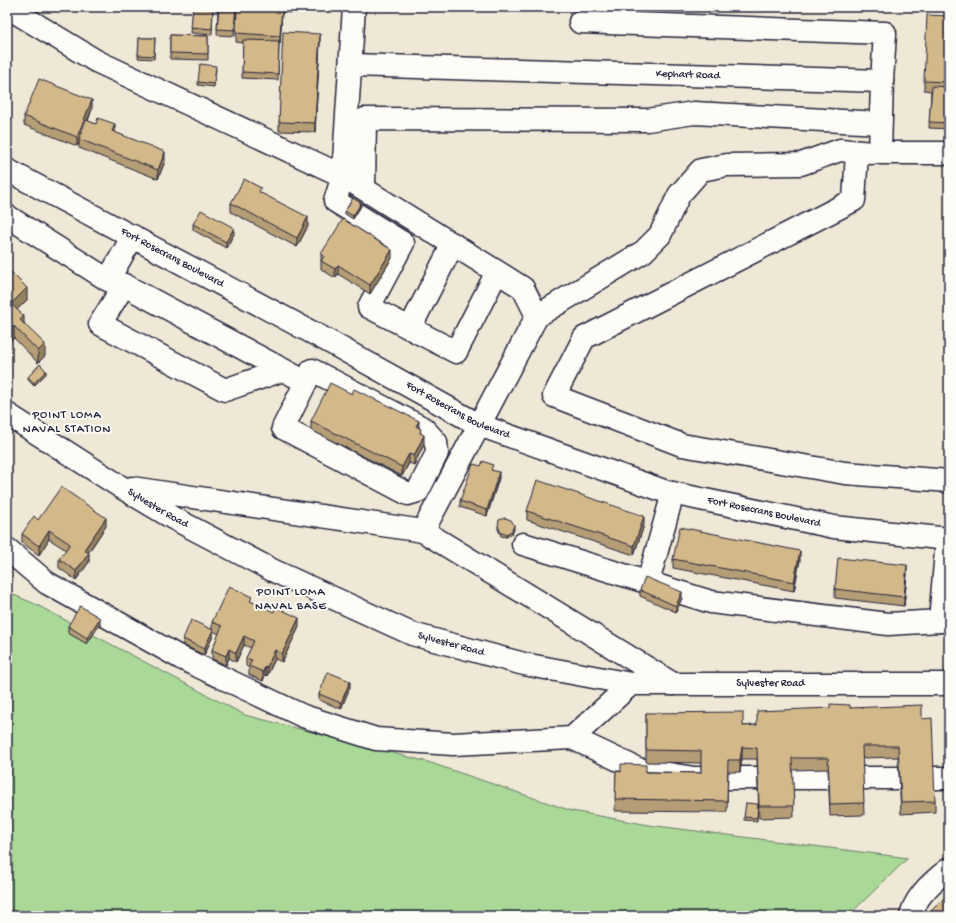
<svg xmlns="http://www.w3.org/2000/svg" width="956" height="923" font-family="'Gochi Hand',sans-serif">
<rect width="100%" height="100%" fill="#f0e8d6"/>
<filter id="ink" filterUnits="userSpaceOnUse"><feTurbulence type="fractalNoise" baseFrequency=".025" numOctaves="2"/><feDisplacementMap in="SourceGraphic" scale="8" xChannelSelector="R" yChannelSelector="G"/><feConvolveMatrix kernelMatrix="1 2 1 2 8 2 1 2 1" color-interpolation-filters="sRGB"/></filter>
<g filter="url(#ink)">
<polygon fill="#a9d897" stroke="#667d69" points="7,592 35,604 245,715 428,762 572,811 649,825 908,858 848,916 7,916"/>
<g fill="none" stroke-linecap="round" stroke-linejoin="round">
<g stroke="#22223b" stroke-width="25">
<g id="minor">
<polyline points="7,7 96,61 343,176 335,201 403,243 369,307 456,352 497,272"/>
<polyline points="354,7 343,176 523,288 537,316 423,531"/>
<polyline points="580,22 885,33 882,81"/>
<path id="s1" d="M352,65L882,81L880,153H949"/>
<polyline points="857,153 854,200 584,338 554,396 682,445 845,473 949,481"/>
<path id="s2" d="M7,170L328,341L479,425L667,492L834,527L949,539"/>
<polyline points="364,188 365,119 647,120 694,113 880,123"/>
<polyline points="7,216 108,280 124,285 306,382 283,428 408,494 418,491 437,453 436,442 423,428 312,370"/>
<polyline points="108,280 133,236"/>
<polyline points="124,285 100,324 225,390 283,370"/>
<polyline points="537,316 643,252 660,235 679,195 701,170 727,165 801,164 840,150 872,153"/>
<polyline points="410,328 453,244"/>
<path id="s3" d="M7,414L121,487L173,518L272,570L412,634L524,664L631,684H949"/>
<polyline points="132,488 423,531 673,684"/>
<polyline points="947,539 940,621 949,621"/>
<polyline points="523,544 711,602 888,624 940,621"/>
<polyline points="7,549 47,583 181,658 303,716 376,739 453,744 572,738 631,684"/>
<polyline points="648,582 673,493"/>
<polyline points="572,738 638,769 694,778 949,778"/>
<path d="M911,916C915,896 934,880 949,869"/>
</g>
</g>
<use href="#minor" stroke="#fdfcf7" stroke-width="22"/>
</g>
<g fill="#b59e76" stroke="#22223b">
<polygon points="193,7 293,7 292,13 282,12 280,44 279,44 278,80 242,78 243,43 236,42 237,9 236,9 234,36 217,35 218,9 213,8 212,35 191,33"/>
<polygon points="949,16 949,129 929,128 931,91 924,90 924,81"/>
<polygon points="170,35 208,36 208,60 170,59"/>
<polygon points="139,38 155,38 154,59 138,58"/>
<polygon points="320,42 315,132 279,131 279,122"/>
<polygon points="216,69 214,87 198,85 198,82"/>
<polygon points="92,109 88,121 115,132 165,161 158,179 79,148 79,143 77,146 24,125 24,116"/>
<polygon points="261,193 308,226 297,247 231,212 231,203"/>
<polygon points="361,206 353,219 345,214 345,211"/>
<polygon points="193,224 234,234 226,248 193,230"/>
<polygon points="321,254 392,258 370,294 338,274 335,278 321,269"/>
<polygon points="7,268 27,300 17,310 24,323 45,356 38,363 14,338"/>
<polygon points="46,374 34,386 28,380 28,377"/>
<polygon points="311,421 419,427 421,433 424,444 414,465 409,463 402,476 311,430"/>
<polygon points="493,470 499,478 487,516 460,507 460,501"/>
<polygon points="527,511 644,525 634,555 527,520"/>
<polygon points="38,520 106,526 88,553 89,562 76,580 59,568 59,559 66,550 49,539 39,555 22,543 22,534"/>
<polygon points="498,526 514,529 512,534 506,537 501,536 498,529"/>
<polygon points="673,559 800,560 794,591 673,568"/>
<polygon points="907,574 904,606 835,598 835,589"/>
<polygon points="640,590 682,598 676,612 640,596"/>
<polygon points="252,602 299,627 282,662 275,659 267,676 265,675 263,681 249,675 249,668 246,666 246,658 251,648 244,645 236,662 229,658 226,665 212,659 212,650 219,634 213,631 213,636 204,655 183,645 183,639 212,629 212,622"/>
<polygon points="100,624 87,644 68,633 68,626"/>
<polygon points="350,687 341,709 319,700 319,694"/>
<polygon points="850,708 922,719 935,801 935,812 901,814 898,757 862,758 864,815 830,816 828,769 792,770 794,817 759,818 757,759 742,759 740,772 728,772 727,812 615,811 616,771 701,773 701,763 646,762 646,713 743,726 757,725"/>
<polygon points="758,804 757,821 744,820 744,817"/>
</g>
<g fill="#948160" stroke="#22223b">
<polygon points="282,7 282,12 280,44 280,36"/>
<polygon points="320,34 320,42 315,132 315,123"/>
<polygon points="92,100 92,109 80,139 79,139 79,143 77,146 77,137"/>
<polygon points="115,124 115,133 112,131"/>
<polygon points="165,152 165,161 158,179 158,170"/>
<polygon points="361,203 361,206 353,219 353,216"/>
<polygon points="308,217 308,226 297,247 297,238"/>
<polygon points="234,228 234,234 226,248 226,242"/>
<polygon points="392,250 392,258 370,294 370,285"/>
<polygon points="338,265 338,274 335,278 335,269"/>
<polygon points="27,288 27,300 11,316 11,304"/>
<polygon points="24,316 24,328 20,320"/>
<polygon points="14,326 14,338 7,344 7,333"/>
<polygon points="45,344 45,356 38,363 38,351"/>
<polygon points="46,371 46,374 34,386 34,383"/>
<polygon points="419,421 419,430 416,426"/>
<polygon points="424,435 424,444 414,465 414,456"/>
<polygon points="409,454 409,463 402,476 402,467"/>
<polygon points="499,472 499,478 487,516 487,510"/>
<polygon points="644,516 644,525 634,555 634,546"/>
<polygon points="106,518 106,526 84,559 84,550"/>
<polygon points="514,525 514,529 512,534 506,537 506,534"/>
<polygon points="49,530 49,539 39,555 39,546"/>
<polygon points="800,551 800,560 794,591 794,582"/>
<polygon points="89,553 89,562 76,580 76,571"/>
<polygon points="907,565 907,574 904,606 904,597"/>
<polygon points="682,592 682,598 676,612 676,606"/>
<polygon points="100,618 100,624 87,644 87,638"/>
<polygon points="299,618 299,627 282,662 282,654"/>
<polygon points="213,630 213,636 204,655 204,649"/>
<polygon points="244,636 244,645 236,662 236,653"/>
<polygon points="229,649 229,658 226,665 226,656"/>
<polygon points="275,650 275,659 267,676 267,667"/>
<polygon points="265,666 265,675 263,681 263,672"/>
<polygon points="350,681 350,687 341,709 341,703"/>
<polygon points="742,747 742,759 740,772 740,760"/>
</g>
<g fill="#d3b889" stroke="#22223b">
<polygon points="193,7 213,7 212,29 191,27"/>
<polygon points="219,7 236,7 234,30 217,29"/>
<polygon points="237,7 282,7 280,36 236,33"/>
<polygon points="927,15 949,16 949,82 924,81"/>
<polygon points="283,32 320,34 315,123 279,122"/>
<polygon points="170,35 208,36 208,54 170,53"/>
<polygon points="139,38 155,38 154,56 138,55"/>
<polygon points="243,40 279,41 278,74 242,72"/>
<polygon points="200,64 216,66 214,84 198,82"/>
<polygon points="39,79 92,100 77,137 24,116"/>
<polygon points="932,86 949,87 949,123 929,122"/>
<polygon points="98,118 115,124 112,131 165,152 158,170 79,139 86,120 96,124"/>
<polygon points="244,179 261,188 259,192 308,217 297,238 231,203"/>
<polygon points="353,198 361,203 353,216 345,211"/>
<polygon points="201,210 234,228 226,242 193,224"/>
<polygon points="343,219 392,250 370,285 338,265 335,269 321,261 324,256 321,254"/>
<polygon points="7,268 27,288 11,304 24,316 20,320 45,344 38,351 14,326 7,333"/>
<polygon points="40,364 46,371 34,383 28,377"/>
<polygon points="330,383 352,394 354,389 419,421 416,426 421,429 420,433 424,435 414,456 409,454 402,467 311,421"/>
<polygon points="483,461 493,465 491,470 499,472 487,510 460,501 473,464 481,466"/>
<polygon points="537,480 644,516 634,546 527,511"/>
<polygon points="61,487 106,518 84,550 89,553 76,571 59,559 70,544 49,530 39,546 22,534 34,516 38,520"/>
<polygon points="505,518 511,520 514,525 512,531 506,534 501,533 498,526 499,520"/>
<polygon points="680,527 800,551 794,582 673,559"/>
<polygon points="838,558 907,565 904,597 835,589"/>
<polygon points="645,577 682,592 676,606 640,590"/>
<polygon points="229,586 252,597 250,601 274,612 276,607 299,618 282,654 275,650 267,667 265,666 263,672 249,666 252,660 246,658 254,641 244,636 236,653 229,649 226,656 212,650 222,626 212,622"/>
<polygon points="80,606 100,618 87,638 68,626"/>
<polygon points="191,620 213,630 204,649 183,639"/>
<polygon points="328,672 350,681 341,703 319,694"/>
<polygon points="830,704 850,705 850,708 922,705 922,719 932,718 935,801 901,802 898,746 862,746 864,803 830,804 828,758 792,758 794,806 759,806 757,748 742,747 740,760 728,760 727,801 615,799 616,771 621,772 621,764 646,765 646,772 701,773 701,751 646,750 646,713 743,712 743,726 757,725 757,711 830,708"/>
<polygon points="746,803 758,804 757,818 744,817"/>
<polygon points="949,893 949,916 926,916"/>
</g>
</g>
<g text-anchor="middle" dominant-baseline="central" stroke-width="4" stroke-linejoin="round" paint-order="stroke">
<g font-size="11" fill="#22223b" stroke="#fdfcf7">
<text stroke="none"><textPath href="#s1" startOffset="336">Kephart Road</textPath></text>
<text stroke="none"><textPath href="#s2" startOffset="187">Fort Rosecrans Boulevard</textPath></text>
<text stroke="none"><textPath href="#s2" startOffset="511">Fort Rosecrans Boulevard</textPath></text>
<text stroke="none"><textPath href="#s3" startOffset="178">Sylvester Road</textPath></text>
<text stroke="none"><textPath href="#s2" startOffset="835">Fort Rosecrans Boulevard</textPath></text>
<text stroke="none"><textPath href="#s3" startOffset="502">Sylvester Road</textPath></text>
<text stroke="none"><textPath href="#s3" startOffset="826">Sylvester Road</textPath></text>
</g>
<g font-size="12" letter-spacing="1" fill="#22223b" stroke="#fdfcf7">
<text x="67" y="416">POINT LOMA<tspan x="67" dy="14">NAVAL STATION</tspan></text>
<text x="291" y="593">POINT LOMA<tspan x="291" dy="14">NAVAL BASE</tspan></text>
</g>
</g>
<rect width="956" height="923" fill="none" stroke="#fdfcf7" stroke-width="24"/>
<rect x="12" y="12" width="932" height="899" fill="none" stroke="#22223b" stroke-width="1.5" filter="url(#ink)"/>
</svg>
